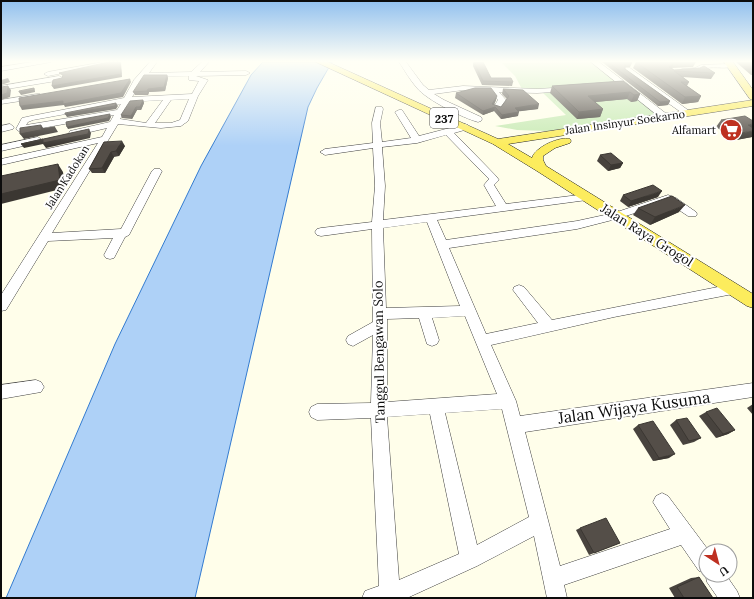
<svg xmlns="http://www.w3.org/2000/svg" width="754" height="599" font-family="Lora,serif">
<rect width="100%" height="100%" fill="#fffeea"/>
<g fill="#c8eab4">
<polygon points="595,62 622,83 546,90 522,89 515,76 502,63"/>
<polygon points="624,85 663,113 548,131 517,130 495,126 566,115 543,93"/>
</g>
<polygon fill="#aed1f7" stroke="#337bd0" points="263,62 332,62 317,88 308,107 195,598 6,598 115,344 201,166 251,75"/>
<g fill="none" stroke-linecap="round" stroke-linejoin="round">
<g stroke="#3f3f3f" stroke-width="1">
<g id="minor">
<polygon points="32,62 51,62 1,71 1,67"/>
<polygon points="103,62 120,62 48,76 44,74 48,72"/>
<path d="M150,62H157L149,73L191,72L202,62H209L200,72L246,71L250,73L246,75L196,76L208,80L198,96L188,121L181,126L161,128L118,124L52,233L121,229L152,171L154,169H160L162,171L129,235L125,237L114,258L110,259L106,258L104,255L113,238L48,241L6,310L1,311V295L98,143L1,165V159L102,137L107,128L73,136L69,133L70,131L110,122L114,115L20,132L16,129L22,118L31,116L124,98L134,80ZM189,76V80L199,81L192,94L132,97L145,77ZM189,99L180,120L171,123H155L171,100ZM163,100L146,123L120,119L130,102ZM121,104L117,110L26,125L28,122L33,120Z"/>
<path d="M399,62H406L423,85L429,90L463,86L537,89L569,87L573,89L569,91L537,93L499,92L506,100L500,110H497L493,108L498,100L491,91L463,90L434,94L444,100L481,117L482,119L481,121L478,122C463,118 427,100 417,88C410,80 405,71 399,62Z"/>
<polygon points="591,62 599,62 668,115 669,117 668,119 662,119"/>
<path d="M730,64L732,65V67C723,69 712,66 703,69C696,71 685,76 678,71L682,69L695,68L701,65Z"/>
<polygon points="624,68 630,68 692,113 688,115 685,115 624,72"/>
<polygon points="59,76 63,78 62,80 1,90 1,86"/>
<polygon points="37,94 40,94 40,98 1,104 1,100"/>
<path d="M376,107H382L383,109L380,123L382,142L411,138L395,112L399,110H402L419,136L465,124L468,125L469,127L468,129L454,133L496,176L499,180L494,185L506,204L587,194L592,197L587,200L437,220L446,240L577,221L614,213L668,195L676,198L696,212L697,214L696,216H688L667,202L620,218L577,229L449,248L486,334L538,323L513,290L514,287L519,285L524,287L552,320L733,284L738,286L739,289L738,292L733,294L614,317L491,345L516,401L520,416L753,383V397L525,432L560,566L670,529L653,502L656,496L662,493L668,496L709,551H706V575H726L737,591L740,598H718L707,582L705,573L699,571L681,545L564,585L567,598H547L534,536L477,566L407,598H362L365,591L379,586L371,418L317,420L311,417L309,412L311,407L317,404L371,403L373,335L353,346L348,344L346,340L348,336L373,322L372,229L321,236L317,235L315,232L317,229L321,228L372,222L375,186L373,148L325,155L320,152L325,149L373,143L372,123ZM446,135L489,179L484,185L496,206L383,220L385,186L382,147L417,143ZM427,222L460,306L386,308L383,228ZM465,316L497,394L387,402V319L419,318L427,344L432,346L437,344L439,340L432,318ZM502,409L529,517L477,545L445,413ZM430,414L459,554L399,580L387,417Z"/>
<polygon points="10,124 14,127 13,129 1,132 1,126"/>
<polygon points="38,137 42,140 41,142 1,151 1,145"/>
<polygon points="36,380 41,382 44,387 41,392 1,399 1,385"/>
</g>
</g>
<g stroke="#1d1d1d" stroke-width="1">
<g id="major">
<path d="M316,62H328L498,139L753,100V106L508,144L532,158C535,147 560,136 570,139L571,141L570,143L555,148L543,156V160L546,166L753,294V308L747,306L537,171L493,144Z"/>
<polygon points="724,62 733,62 753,90 753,100 750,99"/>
</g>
</g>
<use href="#minor" fill="#fff" fill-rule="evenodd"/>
<use href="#major" fill="#fcec5d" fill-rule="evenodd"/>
</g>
<g fill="#48433e">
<polygon points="473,62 491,78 513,82 512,86 482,85 473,66"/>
<polygon points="602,62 631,62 632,63 630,67 625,67 625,69 670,101 668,105 658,106"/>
<polygon points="636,62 696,62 693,67 672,68 674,70 715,73 711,79 683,77 689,82 687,86 701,96 698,102 682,104 633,68"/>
<polygon points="736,62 753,62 753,75 751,75"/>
<polygon points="167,75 168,78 165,91 149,92 148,95 135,95 133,92"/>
<polygon points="623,81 640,94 637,101 631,102 627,99 595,102 603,109 600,117 577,119 550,93 552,86"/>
<polygon points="503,89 538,109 518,111 518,116 501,119 494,111 483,115 455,98 456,93 496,100 494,105 501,107 507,99 502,94"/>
<polygon points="143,100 144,103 141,110 137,110 132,119 122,118 121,115"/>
<polygon points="721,120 752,137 736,140 716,127"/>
<polygon points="104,142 125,146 119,156 114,157 105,173 92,173 89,169"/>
<polygon points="600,155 623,163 620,168 608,171 597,161"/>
<polygon points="623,195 658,197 628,207 620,201"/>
<polygon points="638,208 679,212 650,225 633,215"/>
<polygon points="753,404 753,415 747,408"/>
<polygon points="706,412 735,430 728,434 716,438 699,416"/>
<polygon points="676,420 701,438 694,442 683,445 670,425"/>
<polygon points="638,425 669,458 653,461 633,429"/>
<polygon points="580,528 620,543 589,555 576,530"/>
<polygon points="699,577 713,598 675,598 669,588 691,578"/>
</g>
<g fill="#3b3732">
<polygon points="120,62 121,62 122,77 54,89 52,86"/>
<polygon points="674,63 671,69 669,67"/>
<polygon points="167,75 168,78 165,91 149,92 148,95 147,91 148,89"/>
<polygon points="8,78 10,82 1,85 1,80"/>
<polygon points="130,79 131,82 123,97 65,107 64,105 22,110 20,106"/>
<polygon points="8,86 11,90 10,97 1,100 1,95"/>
<polygon points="34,88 35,91 35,92 21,95 19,92"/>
<polygon points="630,92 627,99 585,103 588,96"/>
<polygon points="640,94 637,101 631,102 634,95"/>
<polygon points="497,96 496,100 492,108 495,107 494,111 483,115 483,111 492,104"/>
<polygon points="701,96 698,102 682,104 685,97"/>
<polygon points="143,100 144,103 141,110 140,107"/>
<polygon points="670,101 668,105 658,106 660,102"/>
<polygon points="116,103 118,106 116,109 67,117 65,114"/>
<polygon points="539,104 538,109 514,112 515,108"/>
<polygon points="136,107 137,110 132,119 131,116"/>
<polygon points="603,109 600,117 577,119 579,112"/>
<polygon points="519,112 518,116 501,119 502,115"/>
<polygon points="110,114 111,117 109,121 68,129 67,127"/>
<polygon points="753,124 753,129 748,125"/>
<polygon points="41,125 44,129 55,127 58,132 24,139 20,134"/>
<polygon points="89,129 91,133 90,138 46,148 43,144 24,148 21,144"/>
<polygon points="753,131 753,136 752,137 736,140 741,133"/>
<polygon points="122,141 125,146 119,156 116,151"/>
<polygon points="111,152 114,157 105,173 102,168"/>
<polygon points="623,163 620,168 608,171 611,165"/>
<polygon points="58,164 63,172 65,188 1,204 1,194"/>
<polygon points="662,191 658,197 628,207 631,201"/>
<polygon points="685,205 679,212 650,225 655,217"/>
<polygon points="735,430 728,434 716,438 723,434"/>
<polygon points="675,454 669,458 653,461 659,458"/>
</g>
<g fill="#544e48" stroke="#3b3732">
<polygon points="109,62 120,62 121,74 52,86 53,80 62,78 63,75 59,73"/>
<polygon points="474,62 483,62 491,78 511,78 513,82 483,81"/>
<polygon points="608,62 631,62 632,63 625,63 625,69 670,101 660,102"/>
<polygon points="636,62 679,62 674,63 669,67 674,70 700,68 704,66 715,73 674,71 689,82 681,82 701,96 685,97"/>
<polygon points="144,75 167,75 164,87 148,89 147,91 133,92"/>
<polygon points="130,79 121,93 63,104 63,101 20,106 19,98"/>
<polygon points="623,81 640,94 634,95 630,92 588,96 603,109 579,112 552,86"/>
<polygon points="8,86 7,93 1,95 1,87"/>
<polygon points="34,88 34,90 19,92 19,91"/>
<polygon points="475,88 491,88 497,96 492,104 501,107 509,96 503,89 523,90 539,104 515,108 519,112 507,114 502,115 495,107 483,111 456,93"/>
<polygon points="143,100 140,107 136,107 131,116 121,115 130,101"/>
<polygon points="116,103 115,106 65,114 65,113"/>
<polygon points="110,114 108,118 67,127 66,122"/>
<polygon points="745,116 753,121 753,124 748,125 753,128 753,131 741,133 721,120"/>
<polygon points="41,125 41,129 55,127 20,134 20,128"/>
<polygon points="89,129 88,134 43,143 43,139 21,144"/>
<polygon points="122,141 116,151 111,152 102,168 89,169 104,142"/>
<polygon points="611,153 623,163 611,165 600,155"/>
<polygon points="58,164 60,180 1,194 1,176"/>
<polygon points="653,185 662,191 631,201 623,195"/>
<polygon points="672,196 685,205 655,217 638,208"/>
<polygon points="717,408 735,430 723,434 706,412"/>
<polygon points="687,418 701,438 689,441 676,420"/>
<polygon points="653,421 675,454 659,458 638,425"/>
<polygon points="606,518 620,543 594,553 580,528"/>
<polygon points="699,577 713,598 684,598 677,587"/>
</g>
<linearGradient id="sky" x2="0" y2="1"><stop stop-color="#91c0ee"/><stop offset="0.42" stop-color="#fffff6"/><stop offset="1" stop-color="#fffff6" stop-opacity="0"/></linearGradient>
<rect width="754" height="146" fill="url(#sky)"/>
<defs>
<g id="supermarket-disc" transform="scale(1.15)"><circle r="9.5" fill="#be3021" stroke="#fff"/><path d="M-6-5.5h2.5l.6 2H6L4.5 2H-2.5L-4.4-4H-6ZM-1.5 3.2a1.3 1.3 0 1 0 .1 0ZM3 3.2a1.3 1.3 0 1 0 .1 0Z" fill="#fff"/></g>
</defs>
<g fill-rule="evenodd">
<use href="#supermarket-disc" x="731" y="130"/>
</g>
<g text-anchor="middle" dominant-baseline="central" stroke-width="4" stroke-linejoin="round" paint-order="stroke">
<g font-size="11" fill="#0c0c0c" stroke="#fff">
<text transform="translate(625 122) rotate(-8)">Jalan Insinyur Soekarno</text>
<text transform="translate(67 177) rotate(-58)">Jalan Kadokan</text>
</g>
<g font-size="11" fill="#0c0c0c" stroke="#fff" text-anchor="end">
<text x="716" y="130">Alfamart</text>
</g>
<rect fill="#fff" stroke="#555" stroke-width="1" x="430" y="108" width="28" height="20" rx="3"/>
<g font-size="12" font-weight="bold" fill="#0c0c0c">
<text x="444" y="118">237</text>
</g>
<g font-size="13" fill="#0c0c0c" stroke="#fff">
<text transform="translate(647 235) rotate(32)">Jalan Raya Grogol</text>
<text transform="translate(379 352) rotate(-91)">Tanggul Bengawan Solo</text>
</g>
<g font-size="16" fill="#0c0c0c" stroke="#fff">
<text transform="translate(634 407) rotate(-8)">Jalan Wijaya Kusuma</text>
</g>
</g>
<rect width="754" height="599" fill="none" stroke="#0c0c0c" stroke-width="4"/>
<g transform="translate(718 563) rotate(144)"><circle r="19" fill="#ffffff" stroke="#9e9e9e"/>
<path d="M0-3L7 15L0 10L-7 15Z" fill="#be3021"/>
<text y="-6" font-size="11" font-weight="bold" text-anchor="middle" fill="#0c0c0c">U</text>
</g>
</svg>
